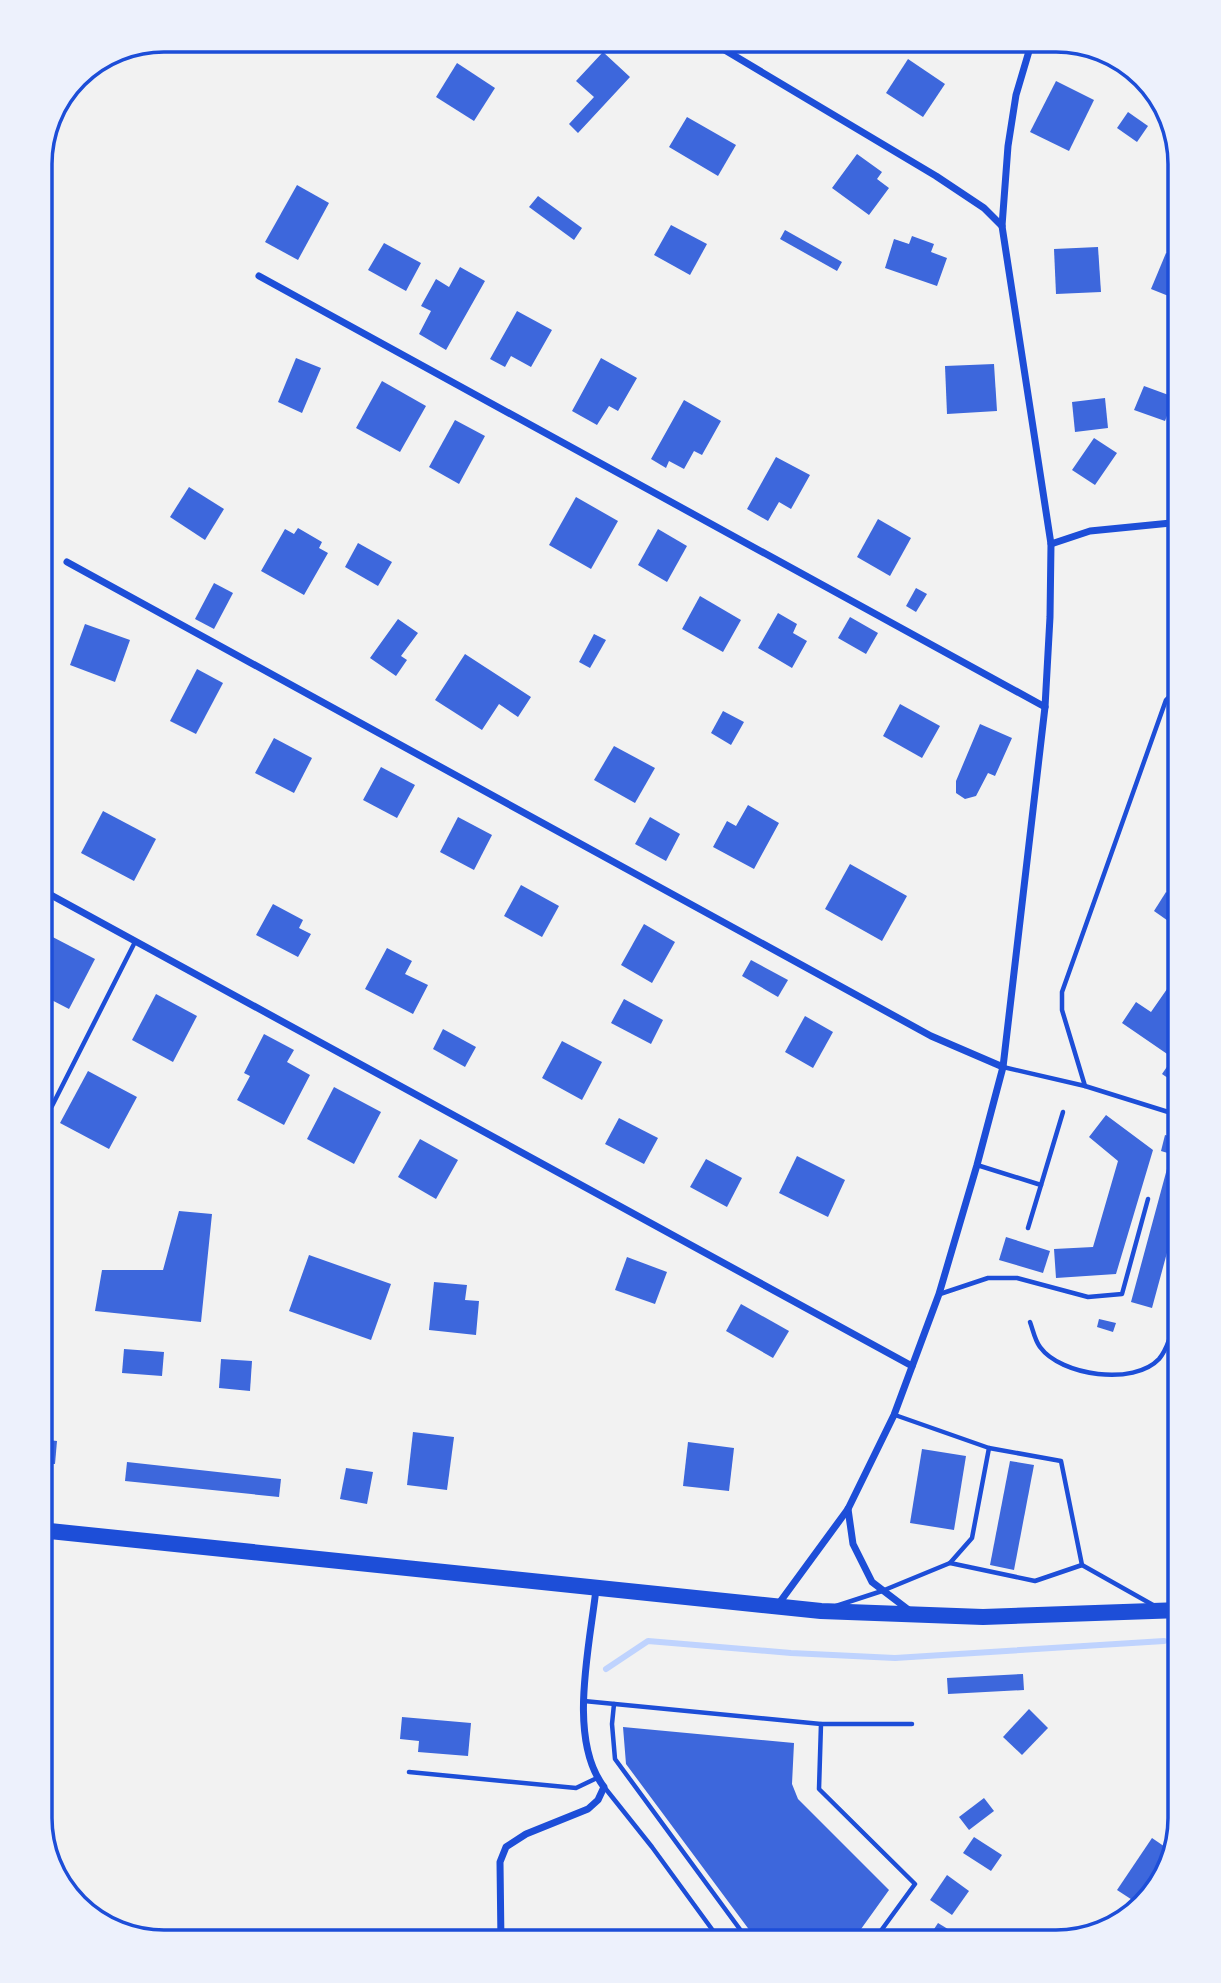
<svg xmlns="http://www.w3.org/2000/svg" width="1221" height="1983" font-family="'DejaVu Sans',sans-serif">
<rect width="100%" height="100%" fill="#f2f2f2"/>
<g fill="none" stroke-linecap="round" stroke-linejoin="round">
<polyline stroke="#bfd3fe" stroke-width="6" points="606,1669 648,1641 791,1653 895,1658 1164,1641"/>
</g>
<g fill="#3d67dc">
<polygon points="603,52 630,77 578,133 569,124 594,97 576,81"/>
<polygon points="908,59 945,84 923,117 886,93"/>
<polygon points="457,63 495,88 474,121 436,97"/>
<polygon points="1056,81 1094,100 1069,151 1030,132"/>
<polygon points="1128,112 1148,126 1137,142 1117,128"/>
<polygon points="687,117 736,145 718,176 669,147"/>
<polygon points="857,154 882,172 877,179 889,188 869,215 832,188"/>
<polygon points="297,185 329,203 298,260 265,242"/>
<polygon points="538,196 582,228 574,240 529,207"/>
<polygon points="671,225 707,244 690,275 654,255"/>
<polygon points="785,230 842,262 837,271 780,239"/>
<polygon points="912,236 934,244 931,252 947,258 937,286 885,268 894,239 909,244"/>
<polygon points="384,243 421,263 406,291 368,270"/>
<polygon points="1098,247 1101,292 1056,294 1054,249"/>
<polygon points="1166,253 1181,259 1181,301 1151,289"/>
<polygon points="460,267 485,281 446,350 419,334 431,311 421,306 436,279 449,287"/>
<polygon points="517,311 552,330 531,367 511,356 505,367 490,359"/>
<polygon points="1174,348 1181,350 1181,372 1168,368"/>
<polygon points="296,358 321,368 302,413 278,402"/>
<polygon points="601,358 637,378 618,411 609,406 597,425 572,411"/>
<polygon points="994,364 997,411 947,414 945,366"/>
<polygon points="382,381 426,406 400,452 356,428"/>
<polygon points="1144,386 1174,397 1165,421 1134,410"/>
<polygon points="1105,398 1108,428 1075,432 1072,402"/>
<polygon points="684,400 721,421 702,455 694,451 684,469 669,461 666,468 651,459"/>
<polygon points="455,420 485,436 459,484 429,467"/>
<polygon points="1094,438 1117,453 1095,485 1072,470"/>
<polygon points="776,457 810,475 791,509 779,502 768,521 747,509"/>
<polygon points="189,487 224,509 205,540 170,517"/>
<polygon points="576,497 618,521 591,569 549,545"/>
<polygon points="878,519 911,538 890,576 857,557"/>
<polygon points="298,528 322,542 319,548 328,553 304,595 261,571 285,529 294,534"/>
<polygon points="658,529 687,546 667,582 638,565"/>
<polygon points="358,543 392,562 378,586 345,567"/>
<polygon points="214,583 233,593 214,629 195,619"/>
<polygon points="916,588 927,594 916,612 906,606"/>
<polygon points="700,596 741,620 723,652 682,629"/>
<polygon points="778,613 797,624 793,633 807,641 792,668 758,648"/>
<polygon points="850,617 878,633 866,654 838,638"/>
<polygon points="398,619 418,633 401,656 407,660 396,676 370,658"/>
<polygon points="85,624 130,640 115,682 70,665"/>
<polygon points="594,634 606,640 590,668 579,662"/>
<polygon points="465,654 531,697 518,717 499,704 482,730 435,700"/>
<polygon points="197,669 223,683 196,734 170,721"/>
<polygon points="900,704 940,726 922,758 883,736"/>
<polygon points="723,711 744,722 731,745 711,733"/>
<polygon points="980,724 1012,738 995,776 988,773 976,796 965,799 956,793 956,781"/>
<polygon points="274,738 312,758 294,793 255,773"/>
<polygon points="614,746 655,768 635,803 594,780"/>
<polygon points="381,767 415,785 397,818 363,800"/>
<polygon points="748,805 779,823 754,869 713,847 727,821 736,826"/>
<polygon points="103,811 156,839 134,881 81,853"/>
<polygon points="458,817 492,835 474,870 440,852"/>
<polygon points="650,817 680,834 666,861 635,844"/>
<polygon points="850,864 907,896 882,941 825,909"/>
<polygon points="521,885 559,906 542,937 504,916"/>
<polygon points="1166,892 1181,902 1181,930 1154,911"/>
<polygon points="273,904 303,920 299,928 311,934 298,957 256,935"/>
<polygon points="644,924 675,942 652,983 621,965"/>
<polygon points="43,932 95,959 69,1009 40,994 40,937"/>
<polygon points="387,948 412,961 405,974 428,985 413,1014 365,989"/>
<polygon points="751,960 788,980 778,997 742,976"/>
<polygon points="1181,969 1181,1087 1162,1074 1173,1058 1122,1023 1136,1002 1151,1012"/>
<polygon points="156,994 197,1016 173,1062 132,1040"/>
<polygon points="624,999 663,1020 651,1044 611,1023"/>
<polygon points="805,1016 833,1032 813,1068 785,1052"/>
<polygon points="443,1029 476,1047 465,1067 433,1049"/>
<polygon points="264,1034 294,1050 287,1062 310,1075 284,1125 237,1100 250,1076 244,1073"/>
<polygon points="562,1041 602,1062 582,1100 542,1078"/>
<polygon points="88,1071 137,1097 109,1149 60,1123"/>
<polygon points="334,1087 381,1112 354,1164 307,1139"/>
<polygon points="1106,1115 1153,1150 1116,1274 1056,1278 1054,1249 1093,1247 1118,1161 1089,1137"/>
<polygon points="619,1118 658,1138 644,1164 605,1144"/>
<polygon points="1165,1135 1181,1139 1181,1201 1152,1308 1131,1302 1171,1154 1161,1151"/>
<polygon points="420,1139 458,1160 436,1199 398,1177"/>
<polygon points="797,1156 845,1180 828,1217 779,1193"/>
<polygon points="706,1159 742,1178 727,1207 690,1187"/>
<polygon points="179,1211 212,1214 201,1322 95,1311 102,1270 163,1270"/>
<polygon points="1006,1237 1050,1251 1043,1273 999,1260"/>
<polygon points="309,1255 391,1284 371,1340 289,1311"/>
<polygon points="627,1257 667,1272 655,1304 615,1290"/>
<polygon points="434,1282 467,1285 465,1300 479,1301 476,1335 429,1330"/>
<polygon points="741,1304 789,1331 773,1358 726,1331"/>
<polygon points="1099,1319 1116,1323 1113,1332 1097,1327"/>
<polygon points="124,1349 164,1352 162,1376 122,1373"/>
<polygon points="221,1359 252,1361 250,1391 219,1388"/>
<polygon points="413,1432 454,1437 447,1490 407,1485"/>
<polygon points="40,1439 57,1441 55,1464 40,1463"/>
<polygon points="688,1442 734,1448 729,1491 683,1486"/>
<polygon points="922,1449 966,1456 954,1530 910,1523"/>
<polygon points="1010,1461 1034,1465 1014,1570 990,1565"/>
<polygon points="127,1462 281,1479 279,1497 125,1481"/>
<polygon points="346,1468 373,1472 367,1504 340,1499"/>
<polygon points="1023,1674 1024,1690 948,1694 947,1678"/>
<polygon points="1029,1709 1048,1728 1022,1755 1003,1737"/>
<polygon points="402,1717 471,1723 468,1756 418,1752 419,1741 400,1739"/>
<polygon points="623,1727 794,1743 792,1784 798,1799 889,1890 851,1943 759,1943 626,1764"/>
<polygon points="1181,1796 1181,1819 1179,1824 1167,1815"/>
<polygon points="984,1798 994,1811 969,1830 959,1817"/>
<polygon points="974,1837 1002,1855 991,1871 963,1853"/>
<polygon points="1152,1838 1171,1851 1160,1887 1140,1905 1117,1890"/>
<polygon points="947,1875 969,1891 952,1915 930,1900"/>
<polygon points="938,1923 956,1934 951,1943 925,1943"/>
</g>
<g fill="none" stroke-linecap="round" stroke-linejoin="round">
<g stroke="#1d4ed8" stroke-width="4.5">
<polyline points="1086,47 1149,88"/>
<polyline points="1003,1067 1085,1086 1181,1116"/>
<polyline points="1085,1086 1062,1010 1062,992 1166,700 1173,693 1181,693"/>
<polyline points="52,1106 135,942"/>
<polyline points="977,1165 1041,1185 1028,1228"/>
<polyline points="1041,1185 1063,1112"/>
<polyline points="940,1294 988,1278 1017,1278 1088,1297 1122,1294 1148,1199"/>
<path d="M1030,1322C1033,1330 1035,1341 1040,1347C1061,1376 1134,1386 1159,1359C1171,1345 1175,1316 1181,1298"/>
<polyline points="895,1415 989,1448 1061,1461 1082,1565"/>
<polyline points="989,1448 972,1538 950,1563 1035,1581 1082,1565 1153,1605"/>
<polyline points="836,1606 882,1591 950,1563"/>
<polyline points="584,1701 821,1724 912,1724"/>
<polyline points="614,1704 612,1724 615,1759 750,1943"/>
<polyline points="821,1724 819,1789 915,1884 872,1943"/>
<polyline points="409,1772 576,1788 597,1778"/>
<polyline points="605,1788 652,1847 722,1943"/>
</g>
<g stroke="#1d4ed8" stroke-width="7">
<polyline points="708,40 936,176 984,208 1002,226"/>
<polyline points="259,276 1045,707"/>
<polyline points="1174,521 1181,505"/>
<polyline points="1051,544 1090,531 1181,522"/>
<polyline points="67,562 931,1036 1003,1067"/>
<polyline points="40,889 912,1366"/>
<polyline points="848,1509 853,1544 872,1582 910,1611"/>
<polyline points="777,1606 848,1509 894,1415 939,1294 977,1165 1003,1067 1045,707 1050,617 1051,544 1002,226 1008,146 1016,95 1032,41"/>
<path d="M501,1943L500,1862L506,1847L526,1834L588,1809L598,1800L604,1787C567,1739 590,1645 596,1589"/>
</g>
<polyline stroke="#1d4ed8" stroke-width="16" points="40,1530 821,1611 983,1617 1181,1610"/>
</g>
<path d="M0 0H1221V1983H0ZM164 52H1056A112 112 0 0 1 1168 164V1818A112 112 0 0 1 1056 1930H164A112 112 0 0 1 52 1818V164A112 112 0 0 1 164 52Z" fill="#edf1fc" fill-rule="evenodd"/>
<path fill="none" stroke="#1d4ed8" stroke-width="3.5" d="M164 52H1056A112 112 0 0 1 1168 164V1818A112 112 0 0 1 1056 1930H164A112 112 0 0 1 52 1818V164A112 112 0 0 1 164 52Z"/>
</svg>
